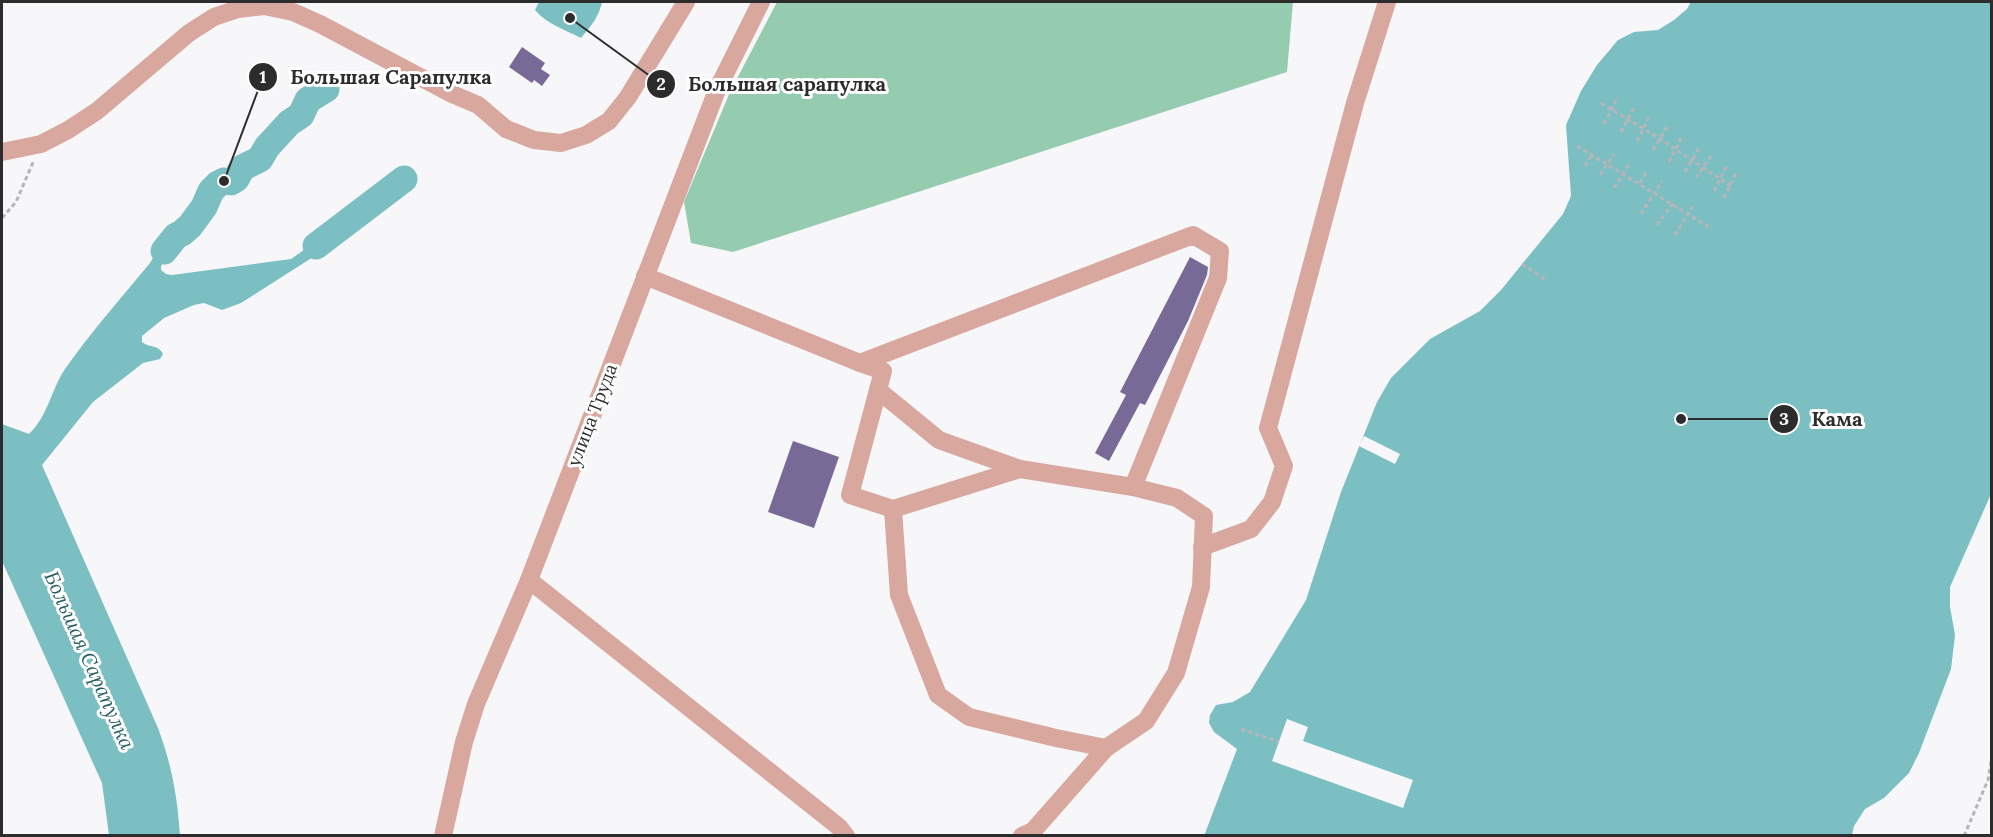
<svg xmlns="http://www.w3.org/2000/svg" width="1993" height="837" font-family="Lora,serif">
<rect width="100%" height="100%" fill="#f7f7fa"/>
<polygon fill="#95ccb0" points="777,2 1293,2 1287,72 733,252 691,243 684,202 730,92"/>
<g fill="#7bbfc3">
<path d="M539,2H602C599,17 591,26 581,38C565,30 547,24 535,10Z"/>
<polygon points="1691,2 1991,2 1991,494 1950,587 1950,607 1955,635 1951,669 1919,753 1909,773 1884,798 1865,809 1854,826 1852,835 1204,836 1237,749 1214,732 1209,723 1210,715 1216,705 1233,702 1250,692 1306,600 1341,492 1377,402 1391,378 1430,339 1480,311 1501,290 1563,214 1571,196 1566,125 1581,91 1597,65 1618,40 1634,32 1658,30 1674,20 1687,9"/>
<path d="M341,224L349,227L310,259L241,303L222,310L204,303L194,305L164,318L142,336V342C149,348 158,344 163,354L160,359L143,363L93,402L42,465L158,728C172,766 177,795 180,835H109L102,783L2,561V424L29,434C48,416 51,390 65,369C91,332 121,298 150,263C163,241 171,229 197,225L193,233L177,241L161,266V270L166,274L172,275L291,259Z"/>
</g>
<g fill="#f7f7fa">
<polygon points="1364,436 1400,454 1395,464 1359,446"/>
<polygon points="1287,719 1308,727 1303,741 1413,780 1403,808 1272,761"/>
</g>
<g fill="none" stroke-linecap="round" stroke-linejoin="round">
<g stroke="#7bbfc3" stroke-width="27">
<polyline points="316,246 404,179"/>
<polyline points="164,251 176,236 182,233 190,226 204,207 211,191 218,184 224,181 231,182 236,179 242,168 260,159 267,147 289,123 301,115 308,100 326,89"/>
</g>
</g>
<g fill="#786a97">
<polygon points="522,47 545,63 541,69 550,75 542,86 534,80 532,83 509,67"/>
<polygon points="1190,257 1208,267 1207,275 1188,321 1145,405 1140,403 1109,461 1095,453 1126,395 1120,392"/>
<polygon points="793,441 839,457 814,528 768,512"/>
</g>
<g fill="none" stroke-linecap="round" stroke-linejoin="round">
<g stroke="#b6b6b8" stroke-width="3" stroke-dasharray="4.5 3" stroke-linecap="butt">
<polyline points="1601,103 1660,139 1731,186"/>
<polyline points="1604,124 1618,97"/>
<polyline points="1621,132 1635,106"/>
<polyline points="1637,141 1650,115"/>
<polyline points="1577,146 1709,227"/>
<polyline points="1653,150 1667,127"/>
<polyline points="1669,162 1681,138"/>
<polyline points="1585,166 1592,155"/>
<polyline points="1685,172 1699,148"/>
<polyline points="1600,175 1614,154"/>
<polyline points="1696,178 1711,156"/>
<polyline points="1640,183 1647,171"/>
<polyline points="1614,188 1630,162"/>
<polyline points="1714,191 1727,165"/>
<polyline points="1724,198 1737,171"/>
<polyline points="1641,214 1662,181"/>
<polyline points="2,218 16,202 34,160"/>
<polyline points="1657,225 1673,203"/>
<polyline points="1675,235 1693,206"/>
<polyline points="1522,264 1546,280"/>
<polyline points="1241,729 1279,742"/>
<polyline points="1964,836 1988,780 1992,756"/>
</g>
<g stroke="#d8a89e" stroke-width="18">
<polyline points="2,152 41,144 68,130 97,111 189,33 214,17 238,9 264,6 293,12 320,24 452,94 478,105 506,129 534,140 561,143 586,135 609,121 628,97 686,2"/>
<polyline points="645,276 860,363 1193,235 1220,251 1218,278 1133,487 1020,469 893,509 899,595 938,695 969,717 1056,738 1106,748 1146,721 1176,673 1201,587 1204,516 1177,498 1133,487"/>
<polyline points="860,363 883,371 850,495 893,509"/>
<polyline points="878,390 939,440 1020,469"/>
<polyline points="1202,547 1251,529 1272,502 1284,466 1268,428 1355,103 1387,2"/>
<polyline points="529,580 839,827 846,836"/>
<polyline points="443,836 464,742 476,704 529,580 717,90 761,2"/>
<polyline points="1022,836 1033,831 1106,748"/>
</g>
</g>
<g text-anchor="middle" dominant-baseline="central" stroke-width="6" stroke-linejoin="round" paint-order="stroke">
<g font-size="18" fill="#2c2c2d" stroke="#fff">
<text transform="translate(592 415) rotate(-69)">улица Труда</text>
</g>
<g font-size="20" font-style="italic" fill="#266063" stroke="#fff">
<text transform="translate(90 660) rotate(66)">Большая Сарапулка</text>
</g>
</g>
<path fill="none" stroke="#2c2c2d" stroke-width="2" d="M224 181L263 77M570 18L661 84M1681 419L1784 419"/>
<g fill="#2c2c2d" stroke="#fff" stroke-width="2">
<circle cx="224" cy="181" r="6"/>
<circle cx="570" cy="18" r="6"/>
<circle cx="1681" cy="419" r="6"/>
<circle cx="263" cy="77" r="15"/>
<circle cx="661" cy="84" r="15"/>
<circle cx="1784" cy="419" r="15"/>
</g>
<g font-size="18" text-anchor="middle" font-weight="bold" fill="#fff">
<text x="263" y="83">1</text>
<text x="661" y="90">2</text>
<text x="1784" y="425">3</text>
</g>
<g font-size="20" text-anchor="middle" font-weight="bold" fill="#2c2c2d" stroke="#fff" stroke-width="6" stroke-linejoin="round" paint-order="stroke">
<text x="391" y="84">Большая Сарапулка</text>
<text x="787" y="91">Большая сарапулка</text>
<text x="1837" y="426">Кама</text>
</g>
<rect width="1993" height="837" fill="none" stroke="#2c2c2d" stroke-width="6"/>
</svg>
